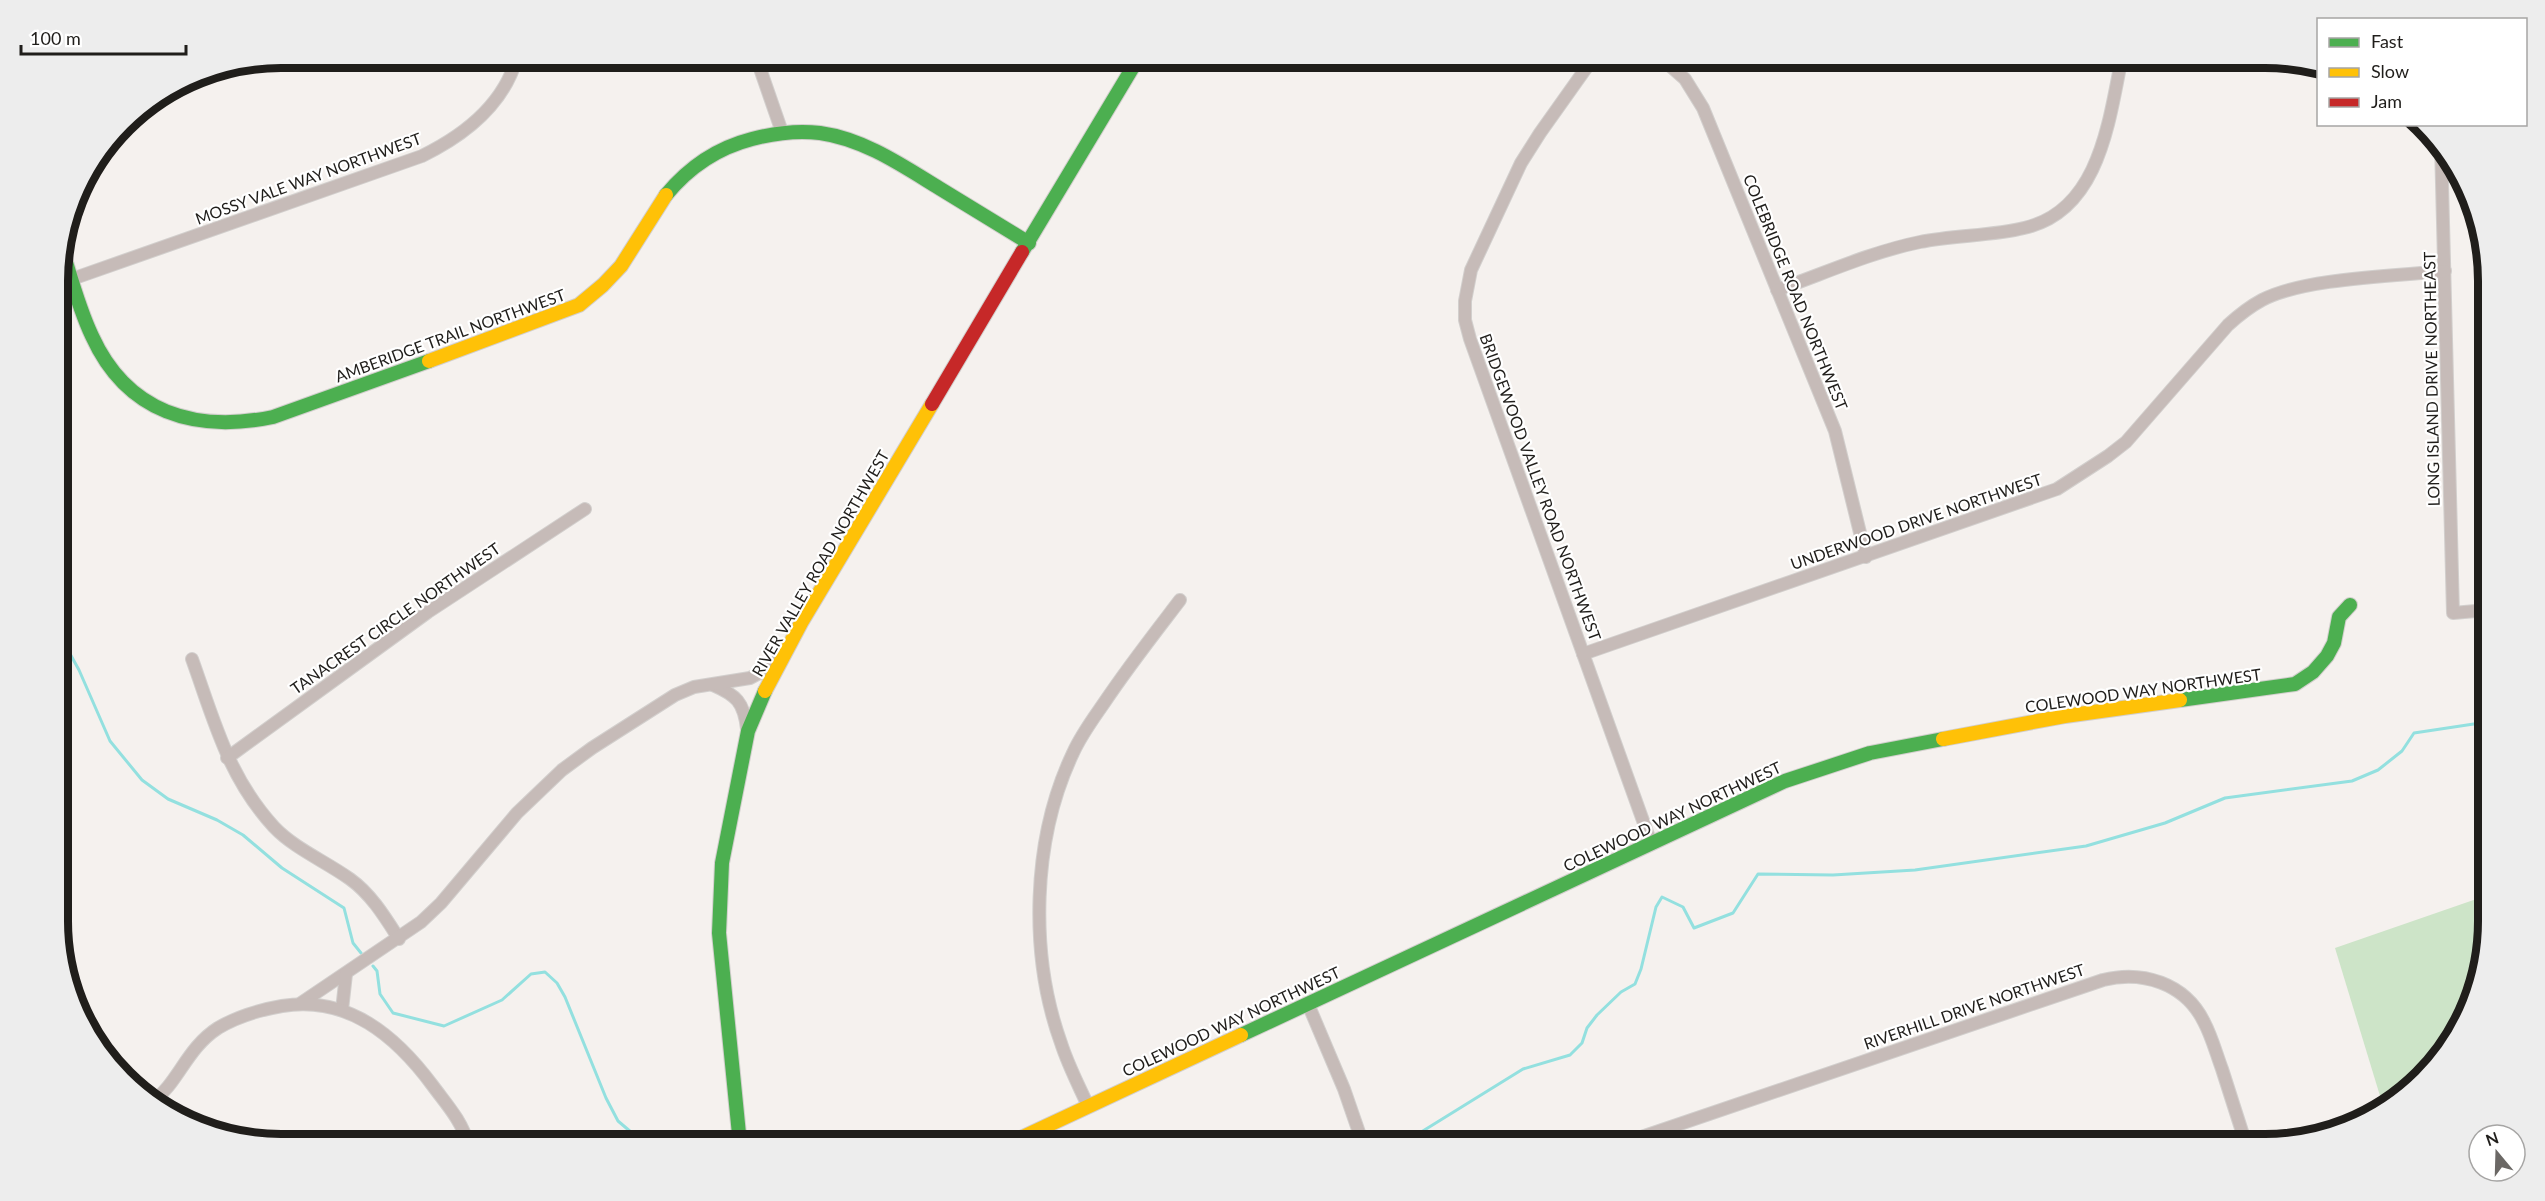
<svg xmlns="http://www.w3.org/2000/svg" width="2545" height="1201" font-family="Lato,sans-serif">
<rect width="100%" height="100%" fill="#f5f1ee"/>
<polygon fill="#cde4c8" points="2488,895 2488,921 2471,1006 2442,1057 2384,1109 2335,948"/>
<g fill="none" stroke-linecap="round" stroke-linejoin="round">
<g stroke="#93e0df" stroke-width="3">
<polyline points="58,632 79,670 110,741 142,780 168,799 217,820 243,835 282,868 344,908 353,943 361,953"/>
<polyline points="373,966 377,971 380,994 393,1013 444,1026 502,1000 531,974 545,972 557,983 565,997 606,1098 618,1121 645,1144"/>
<polyline points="1385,1144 1418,1134 1523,1069 1570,1055 1582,1043 1587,1028 1597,1015 1621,992 1635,984 1641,969 1656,907 1662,897 1683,907 1694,928 1733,913 1758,874 1833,875 1915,870 2086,846 2165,823 2225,798 2352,781 2378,770 2402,751 2414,733 2487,722"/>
</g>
<g stroke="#d2cfcd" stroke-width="14">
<g id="street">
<polyline points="756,57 782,132"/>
<polyline points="1594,57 1540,133 1521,163 1471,270 1465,301 1465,320 1470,339 1651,843"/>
<polyline points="1660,57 1685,79 1703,108 1835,431 1866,557"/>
<polyline points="2441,144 2453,613 2487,610"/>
<path d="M72,279L422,156C465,135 504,105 517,57"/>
<path d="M1777,290C1823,274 1871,252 1920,242C1954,235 1992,236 2024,228C2100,211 2109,120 2122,57"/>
<path d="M1583,654L2057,489L2108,456L2126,442L2228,325C2239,315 2249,307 2262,300C2303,278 2396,276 2445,271"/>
<path d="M192,659C214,720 228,777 274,827C295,849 325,861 350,879C371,894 385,917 399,939"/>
<path d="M713,685C736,695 744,702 747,729"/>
<polyline points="227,758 428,612 585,509"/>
<polyline points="301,1003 421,922 441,903 517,813 562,770 592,748 675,695 694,687 750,678 765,670 777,660"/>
<polyline points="1308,1004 1344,1089 1363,1144"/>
<polyline points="342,1010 346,974"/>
<path d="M153,1102C179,1081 187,1048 218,1028C238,1016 259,1010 282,1006C348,995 396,1036 433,1086C447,1105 462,1121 468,1144"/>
<path d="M1088,1106C1079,1086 1068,1065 1061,1043C1029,954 1032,839 1073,753C1081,735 1093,719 1104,703C1128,667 1154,634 1180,600"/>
<path d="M1621,1144L2103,980C2142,970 2185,983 2204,1022C2212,1037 2216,1053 2222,1069C2230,1094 2238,1119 2246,1144"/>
</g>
</g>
<g stroke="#d2cfcd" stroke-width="16">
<g id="fast">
<path d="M666,195C689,167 717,148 752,139C775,133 797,130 820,133C864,139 903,166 939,188C969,206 999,225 1029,243"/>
<path d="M62,249C71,278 79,309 92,336C127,413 195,433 273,417L429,361"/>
<polyline points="1022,252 1139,57"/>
<polyline points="2180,700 2295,684 2313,672 2327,656 2334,643 2339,617 2350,605"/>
<polyline points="1241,1035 1785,781 1870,753 1943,739"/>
<polyline points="740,1144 719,933 722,863 748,731 765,691"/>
</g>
</g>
<g stroke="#d2cfcd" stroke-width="16">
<g id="slow">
<polyline points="429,361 579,305 603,285 621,266 666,195"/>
<polyline points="765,691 801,623 932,404"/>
<polyline points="1943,739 2065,716 2180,700"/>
<polyline points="1008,1144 1241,1035"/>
</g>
</g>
<g stroke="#d2cfcd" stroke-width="16">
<polyline id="jam" points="932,404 1022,252"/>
</g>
<use href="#street" stroke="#c6bbb8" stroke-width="12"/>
<use href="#fast" stroke="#4caf50" stroke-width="14"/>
<use href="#slow" stroke="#ffc107" stroke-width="14"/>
<use href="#jam" stroke="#c62828" stroke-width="14"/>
</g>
<g text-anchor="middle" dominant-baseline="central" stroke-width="4.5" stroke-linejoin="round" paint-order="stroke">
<g font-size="16" fill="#201e1b" stroke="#fff">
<text transform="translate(308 178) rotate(-20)">MOSSY VALE WAY NORTHWEST</text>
<text transform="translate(1796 292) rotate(68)">COLEBRIDGE ROAD NORTHWEST</text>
<text transform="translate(450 335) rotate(-20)">AMBERIDGE TRAIL NORTHWEST</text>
<text transform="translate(2431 379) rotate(-91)">LONG ISLAND DRIVE NORTHEAST</text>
<text transform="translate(1541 487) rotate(70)">BRIDGEWOOD VALLEY ROAD NORTHWEST</text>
<text transform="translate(1916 521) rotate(-19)">UNDERWOOD DRIVE NORTHWEST</text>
<text transform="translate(820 563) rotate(-60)">RIVER VALLEY ROAD NORTHWEST</text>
<text transform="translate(395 618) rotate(-35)">TANACREST CIRCLE NORTHWEST</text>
<text transform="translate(2143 690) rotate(-8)">COLEWOOD WAY NORTHWEST</text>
<text transform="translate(1672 816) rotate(-25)">COLEWOOD WAY NORTHWEST</text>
<text transform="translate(1974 1006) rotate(-19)">RIVERHILL DRIVE NORTHWEST</text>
<text transform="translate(1231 1021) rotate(-25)">COLEWOOD WAY NORTHWEST</text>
</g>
</g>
<path d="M0 0H2545V1201H0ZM281 68H2265A213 213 0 0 1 2478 281V921A213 213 0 0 1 2265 1134H281A213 213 0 0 1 68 921V281A213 213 0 0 1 281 68Z" fill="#ededed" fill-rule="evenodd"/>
<path fill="none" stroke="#201e1b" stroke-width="8" d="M281 68H2265A213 213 0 0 1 2478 281V921A213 213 0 0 1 2265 1134H281A213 213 0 0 1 68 921V281A213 213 0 0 1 281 68Z"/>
<rect x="2317" y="18" width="210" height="108" fill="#ffffff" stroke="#a6a5a4" stroke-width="1.5"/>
<rect x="2329" y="38" width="30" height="9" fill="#4caf50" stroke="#a6a5a4" stroke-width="1.5"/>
<text x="2371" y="48" font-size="18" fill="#201e1b">Fast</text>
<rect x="2329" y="68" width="30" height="9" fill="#ffc107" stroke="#a6a5a4" stroke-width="1.5"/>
<text x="2371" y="78" font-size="18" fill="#201e1b">Slow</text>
<rect x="2329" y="98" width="30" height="9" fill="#c62828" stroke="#a6a5a4" stroke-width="1.5"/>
<text x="2371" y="108" font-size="18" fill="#201e1b">Jam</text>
<g transform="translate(2497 1153) rotate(341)"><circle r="28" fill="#ffffff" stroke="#a6a5a4" stroke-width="1.5"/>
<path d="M0-4.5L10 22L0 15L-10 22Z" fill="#6b6865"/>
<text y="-9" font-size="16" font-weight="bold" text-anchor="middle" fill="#201e1b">N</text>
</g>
<path d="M21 45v9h165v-9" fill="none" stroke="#201e1b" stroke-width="3"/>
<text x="30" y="45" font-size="18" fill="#201e1b" stroke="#ffffff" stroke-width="4.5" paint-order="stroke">100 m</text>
</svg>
